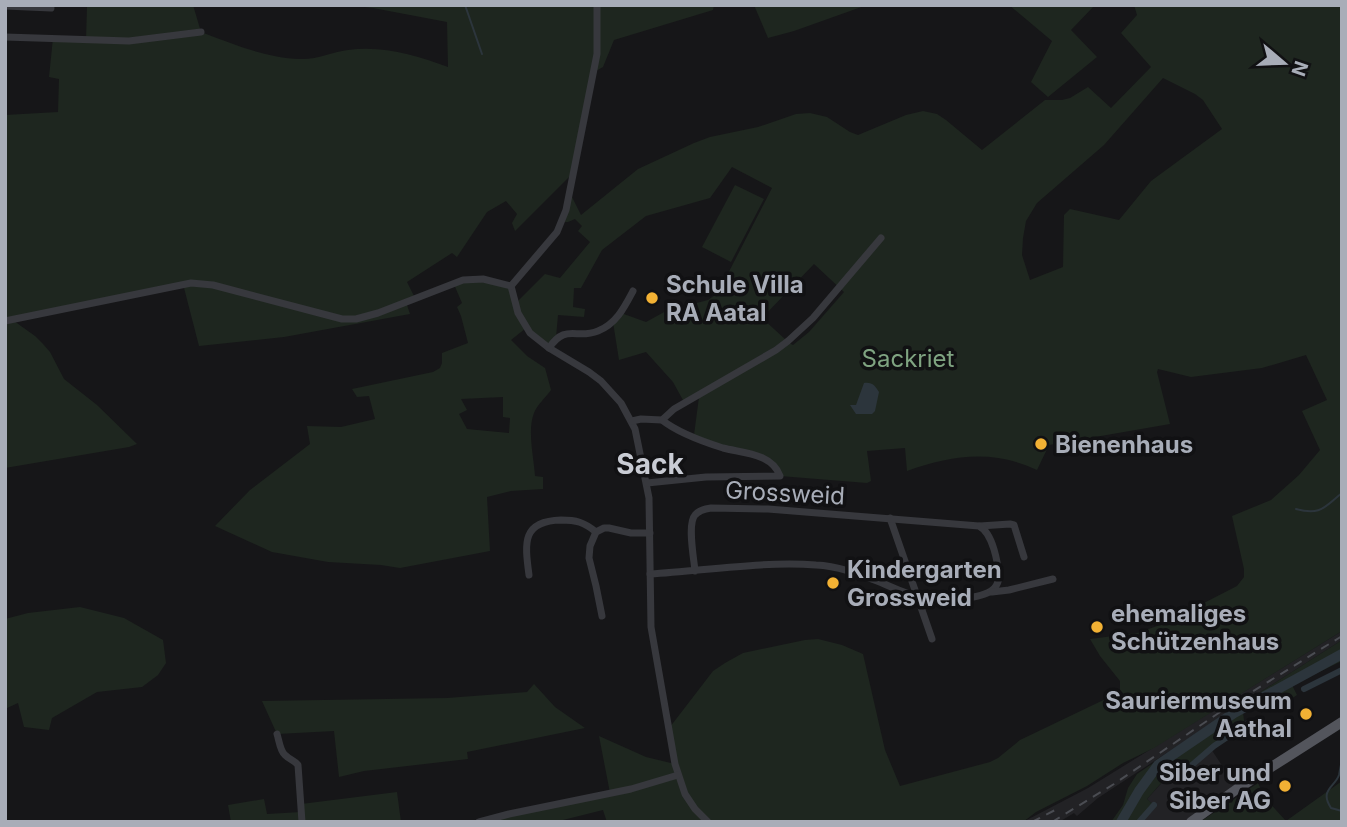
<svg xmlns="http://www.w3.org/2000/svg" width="1347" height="827" font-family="Inter,sans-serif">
<rect width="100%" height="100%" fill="#161618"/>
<g fill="#222225">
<polygon points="1342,631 1342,640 1229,712 1098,798 1077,816 1074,813 1059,822 1023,822 1088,788"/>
<polygon points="1211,749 1235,785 1184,822 1140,822 1154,806 1147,799 1179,764 1187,771"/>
</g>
<g fill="#1e261f" fill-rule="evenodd">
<path d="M75,5H193L201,32C233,44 265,58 300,59C317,60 331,52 348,50C382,45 416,55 448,67L447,22L373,8L348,5H714L713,10L614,40L603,67L594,72L574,172L515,231L512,223L517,214L506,201L487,212L457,257L452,253L407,282L415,298L406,302L410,314L284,337L199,346L183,284L14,321L35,336L43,344L50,352L64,379L97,405L137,444L129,447L5,468V115L58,112L59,79L49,77L53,38L86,40L87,7H75Z"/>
<polygon points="754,5 867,5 794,31 768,38"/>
<polygon points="1009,5 1095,5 1071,30 1097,57 1048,97 1031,82 1052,41"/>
<path d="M1134,5H1342V631L1154,748L1123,763L1087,786L1036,812L1023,822H607L603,810L555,822H479L610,793L599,736L646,757L675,764L670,727L713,671L725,663L743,653L805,640L818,639L842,645L863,654L885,750L900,786L990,762L998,758L1020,740L1116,694L1120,690V681L1100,656L1090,639L1137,633L1163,624L1237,586L1244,577V569L1232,516L1271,500L1299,475L1320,450L1302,411L1327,400L1306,355L1262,368L1191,377L1158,369L1157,372L1170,424L1049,445L1037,470C993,449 952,455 907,471L905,448L867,451L871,481L867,483L780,476L768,461L694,435L699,397L789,343L793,345L809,332L844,292L814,264L762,318L786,340L684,402L673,382L646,352L619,360L613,322L621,313L646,322L666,311L708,300L718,293L772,188L732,167L710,198L646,216L602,250L581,288H574L573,307L585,309L584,317L558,315L556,337L549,348L526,328L511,340L527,356L545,368L551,390C546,397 537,405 534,413C527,430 534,459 535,476L543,477V489L511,491L487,497L490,551L400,568L381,565L328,562L272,552L215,526L250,490L310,444L307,426L341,427L375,419L369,396L357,397L352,389L433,372L440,368L442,363V353L468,343L461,316L457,307L462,303L453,282L463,280L511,286L516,303L545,274L560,278L590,242L578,231L582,226L575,219L568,222H562L570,193L581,215L638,169L694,143L710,137L758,127L796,114L810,113L827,117L850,132L858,135L906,115L923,111L937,114L946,120L982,150L1045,100H1062L1070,98L1088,87L1111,108L1151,67L1121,33L1137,15ZM1163,78L1195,94L1203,100L1222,129L1151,181L1119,220L1070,209L1064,215L1063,267L1030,280L1022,255L1023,238L1026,221L1037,203L1104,145ZM503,397V417L510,418L509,433L467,429L459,414L467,410L461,399Z"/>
<polygon points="735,185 764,199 731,262 702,247"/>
<polygon points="80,607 124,618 163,640 166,663 158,675 142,687 97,692 52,718 49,730 24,727 18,703 5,709 5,619 28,613"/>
<polygon points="1342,640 1342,661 1292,685 1297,695 1278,708 1270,699 1274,695 1243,713 1245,727 1211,749 1187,772 1178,764 1147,799 1155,806 1140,822 1111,822 1123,805 1128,788 1137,774 1229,712"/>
<polygon points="534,684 555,707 585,728 467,752 468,759 364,771 339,777 334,731 277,734 262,701 447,698 527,692"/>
<polygon points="1342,781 1342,822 1200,822 1258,783 1265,798 1286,821"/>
<polygon points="397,792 401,822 231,822 228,805 264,799 267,814 301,812 301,804"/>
</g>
<path fill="#2c353c" d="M864,383C873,382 875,386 879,392L875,411L872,414H856L850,405H856Z"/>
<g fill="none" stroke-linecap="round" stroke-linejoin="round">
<g stroke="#2c353c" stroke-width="2">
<polyline points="465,5 482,54"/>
<path d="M1296,509C1321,516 1324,507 1342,493"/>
<path d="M1342,762C1340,766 1340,771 1339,775C1335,787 1319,790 1331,808L1342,811"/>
</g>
<g stroke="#2c353c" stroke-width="6">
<polyline points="1304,689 1342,670"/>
<polyline points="1185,771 1214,746 1248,723"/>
<polyline points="1139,822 1154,805"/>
</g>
<polyline stroke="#2c353c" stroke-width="10" points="1121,822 1139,791 1158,765 1234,713 1342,654"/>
<g stroke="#37383d" stroke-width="7">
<polyline points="5,6 51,8"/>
<polyline points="5,37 129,41 201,32"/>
<polyline points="511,286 518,313 530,333 549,348 589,372 601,381 621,403 635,429 649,498 651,627 675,764 685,794 695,809 708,822"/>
<polyline points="511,286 557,232 566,210 597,54 597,5"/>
<polyline points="5,321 191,283 213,285 342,319 356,319 378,313 463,280 483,279 511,286"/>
<path d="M549,348C566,323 576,340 598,331C616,324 624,308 633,291"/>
<polyline points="632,421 641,419 662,420 674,409 776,350 788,341 813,318 881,238"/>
<path d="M647,483L706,477L780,476C772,453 742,453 723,448C704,442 677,432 662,420"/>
<polyline points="890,518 932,639"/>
<polyline points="980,526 1010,524 1014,525 1024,557"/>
<path d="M650,574C704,571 762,561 816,565C839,566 861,575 882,583C894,588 905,594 918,596C936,600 975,601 991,591C996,588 998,583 999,578C998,563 993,533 979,526L768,509L711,508C705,509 699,510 695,515C687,524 694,559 695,571"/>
<path d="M529,575C525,544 521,521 561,520C576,520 584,522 596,532"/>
<polyline points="992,592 1009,590 1053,579"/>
<polyline points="602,616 596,586 589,558 590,546 596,532 604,528 609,528 631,533 650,533"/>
<path d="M277,734C279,740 280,751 285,755C290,760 294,760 298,765L302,822"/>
<polyline points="479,822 509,814 631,789 678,775"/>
</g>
<polyline stroke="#53555c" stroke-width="10" points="1191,822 1237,789 1342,722"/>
<g stroke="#4a4c52" stroke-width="2" stroke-dasharray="9 7" stroke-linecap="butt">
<polyline points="1032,822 1059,808"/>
<polyline points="1052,822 1114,784 1226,708 1342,636"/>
</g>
</g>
<g fill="#f2b134" stroke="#111113" stroke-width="2.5">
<circle cx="652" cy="298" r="7"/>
<circle cx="1041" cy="444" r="7"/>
<circle cx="833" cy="583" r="7"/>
<circle cx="1097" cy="627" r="7"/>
<circle cx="1306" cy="714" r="7"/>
<circle cx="1285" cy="786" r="7"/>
</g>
<g text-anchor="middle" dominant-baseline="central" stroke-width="7" stroke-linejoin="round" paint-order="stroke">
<g font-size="24" font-weight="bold" fill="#a8adb8" stroke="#111113" text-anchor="start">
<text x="666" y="284">Schule Villa<tspan x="666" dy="28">RA Aatal</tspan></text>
<text x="1055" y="444">Bienenhaus</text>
<text x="847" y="569">Kindergarten<tspan x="847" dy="28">Grossweid</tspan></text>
<text x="1111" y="613">ehemaliges<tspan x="1111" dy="28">Schützenhaus</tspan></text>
<text x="1292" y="700" text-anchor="end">Sauriermuseum<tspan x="1292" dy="28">Aathal</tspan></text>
<text x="1271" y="772" text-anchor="end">Siber und<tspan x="1271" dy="28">Siber AG</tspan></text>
</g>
<g font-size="24" fill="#7fa381" stroke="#111113">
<text x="908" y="358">Sackriet</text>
</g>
<g font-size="24" fill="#a8adb8" stroke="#111113">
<text transform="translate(785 493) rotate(3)">Grossweid</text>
</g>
<g font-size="28" font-weight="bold" fill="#c9ccd4" stroke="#111113">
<text x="650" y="464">Sack</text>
</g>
</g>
<rect width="1347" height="827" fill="none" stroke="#a8adb8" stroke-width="14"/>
<g transform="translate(1284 63) rotate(109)" stroke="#111113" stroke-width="5" paint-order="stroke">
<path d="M0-5L12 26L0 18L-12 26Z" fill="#a8adb8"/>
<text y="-10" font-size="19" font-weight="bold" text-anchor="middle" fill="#a8adb8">N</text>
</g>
</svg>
